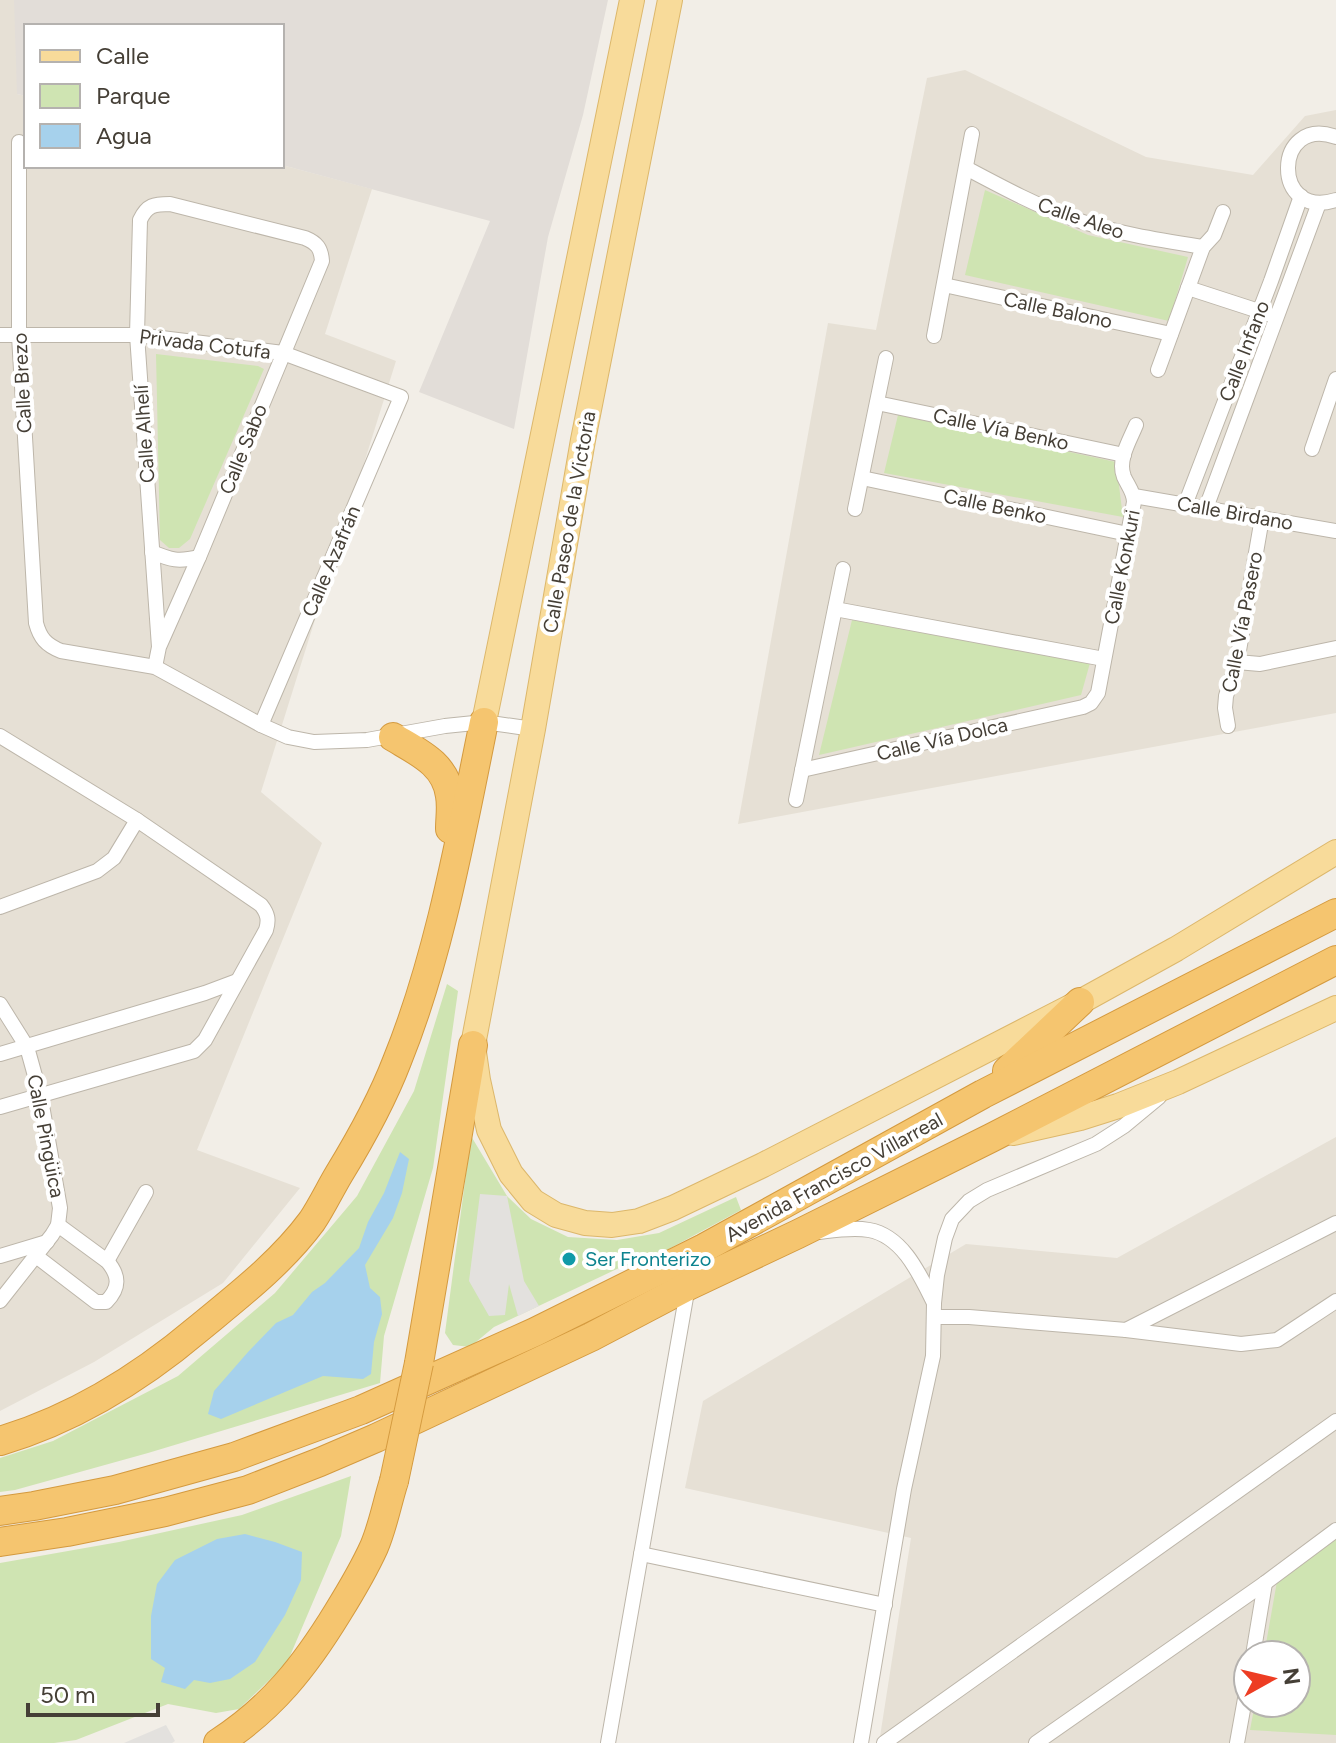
<svg xmlns="http://www.w3.org/2000/svg" width="1336" height="1743" font-family="Figtree,sans-serif">
<rect width="100%" height="100%" fill="#f2eee7"/>
<g fill="#e6e0d5" fill-rule="evenodd">
<polygon points="0,0 23,0 17,94 26,96 26,166 282,165 372,189 325,334 396,361 261,792 322,843 197,1150 300,1188 223,1283 94,1362 0,1411"/>
<polygon points="965,70 1146,157 1253,175 1305,116 1336,110 1336,713 738,824 828,323 876,330 927,78"/>
<path d="M1336,1137V1743H879L911,1538L685,1488L703,1401L966,1244L1117,1258ZM1248,1655H1296V1703H1248Z"/>
</g>
<polygon fill="#e2ddd8" points="14,0 608,0 583,115 548,237 514,429 419,392 490,221 282,165 282,26 26,26 26,96 17,94"/>
<g fill="#cfe4b2">
<polygon points="985,190 1088,235 1188,257 1169,321 965,275"/>
<polygon points="156,354 258,366 264,369 190,539 179,548 169,548 160,540"/>
<polygon points="898,415 1116,462 1123,517 884,473"/>
<polygon points="852,620 1090,663 1081,695 819,755"/>
<polygon points="447,984 458,991 433,1168 384,1336 380,1383 148,1453 15,1490 0,1492 0,1458 53,1441 178,1376 275,1293 357,1196 414,1091"/>
<polygon points="471,1136 507,1196 531,1219 568,1237 617,1240 659,1233 736,1197 741,1210 652,1258 619,1268 494,1327 470,1347 453,1345 445,1333"/>
<polygon points="351,1476 341,1536 287,1663 239,1709 216,1713 168,1704 76,1740 54,1743 0,1743 0,1563 119,1542 242,1515"/>
<polygon points="1336,1530 1336,1735 1250,1730 1255,1703 1296,1703 1296,1655 1264,1655 1279,1570"/>
</g>
<g fill="#e3e1de">
<polygon points="480,1194 507,1196 524,1281 539,1306 518,1316 509,1284 505,1315 489,1316 469,1281"/>
<polygon points="166,1725 175,1741 172,1743 124,1743"/>
</g>
<g fill="#a6d1ec">
<polygon points="400,1152 409,1159 402,1193 393,1218 365,1265 370,1288 380,1297 382,1314 374,1342 371,1374 363,1379 323,1376 221,1419 208,1414 214,1391 248,1352 276,1323 293,1315 312,1292 325,1283 359,1248 368,1222 384,1193"/>
<polygon points="245,1534 275,1542 302,1552 301,1580 285,1615 255,1662 230,1679 210,1683 194,1680 185,1689 161,1682 165,1668 151,1659 151,1616 157,1584 175,1560 217,1539"/>
</g>
<g fill="none" stroke-linecap="round" stroke-linejoin="round">
<g stroke="#bdb6aa" stroke-width="16">
<g id="street">
<path d="M1336,137C1273,114 1271,221 1336,200"/>
<path d="M19,142V336L36,623C40,638 46,645 61,651L155,667L261,725L288,737L314,742L367,740L445,726L484,722L533,729"/>
<path d="M966,168C1000,186 1035,205 1071,218C1114,233 1159,240 1203,247"/>
<polyline points="944,285 1171,334"/>
<polyline points="1188,288 1268,314"/>
<polyline points="0,335 137,335 283,353 401,397 261,725"/>
<polyline points="934,336 972,134"/>
<polyline points="1158,370 1203,247 1214,235 1223,212"/>
<polyline points="877,403 1124,455"/>
<polyline points="1312,449 1336,379"/>
<polyline points="862,478 1128,534"/>
<polyline points="1134,496 1336,531"/>
<polyline points="1185,505 1271,281 1301,196"/>
<polyline points="1206,508 1319,203"/>
<polyline points="855,509 886,358"/>
<path d="M152,552C171,560 178,562 199,557"/>
<polyline points="835,609 1104,659"/>
<polyline points="1237,662 1260,664 1336,648"/>
<path d="M155,667L159,647L199,557L322,261C321,248 317,243 305,238L170,204C154,204 147,205 140,220L137,335L159,647"/>
<polyline points="1228,726 1225,708 1226,696 1237,662 1262,518"/>
<path d="M0,736L137,820L261,905C268,914 269,920 266,930L205,1040L194,1051L0,1107"/>
<path d="M802,770L1083,707L1091,703L1098,693L1134,502C1134,492 1128,486 1124,477C1117,460 1130,440 1136,425"/>
<polyline points="796,800 843,569"/>
<polyline points="0,907 97,871 114,858 137,820"/>
<polyline points="0,1004 27,1047 40,1094 60,1208 58,1225 52,1235 0,1301"/>
<polyline points="0,1054 205,993 237,981"/>
<path d="M819,1232C835,1230 853,1227 869,1230C903,1236 920,1275 934,1303"/>
<polyline points="0,1256 47,1242"/>
<path d="M36,1256L96,1302H106C120,1288 120,1276 107,1261L58,1225"/>
<polyline points="107,1261 146,1192"/>
<polyline points="935,1317 969,1317 1126,1330 1241,1344 1277,1340 1336,1301"/>
<polyline points="1126,1330 1336,1223"/>
<polyline points="641,1554 885,1605"/>
<polyline points="1253,1655 1265,1583"/>
<polyline points="608,1743 688,1286"/>
<polyline points="861,1743 904,1489 933,1356 934,1303 937,1275 945,1238 952,1219 969,1201 987,1190 1096,1144 1124,1126 1159,1097"/>
<polyline points="884,1743 1336,1421"/>
<polyline points="1036,1743 1265,1583 1336,1530"/>
<polyline points="1237,1743 1248,1682"/>
</g>
</g>
<g stroke="#dcb76b" stroke-width="26">
<g id="primary">
<polyline points="670,0 583,440 533,729 473,1045 478,1080 489,1130 511,1174 533,1201 556,1215 585,1223 612,1225 639,1221 673,1208 763,1165 1080,1002 1176,949 1336,852"/>
<polyline points="484,722 632,0"/>
<polyline points="1013,1133 1080,1118 1118,1106 1178,1082 1336,1008"/>
</g>
</g>
<g stroke="#d49a3f" stroke-width="30">
<g id="highway">
<path d="M393,737C418,752 446,764 450,796C452,807 450,818 450,829"/>
<polyline points="1007,1071 1080,1002"/>
<polyline points="419,1363 473,1045"/>
<path d="M0,1441C74,1419 140,1378 198,1329C238,1296 281,1263 312,1221C322,1206 330,1189 339,1174C361,1138 382,1100 397,1061C440,955 461,834 484,722"/>
<polyline points="0,1511 34,1506 115,1490 234,1457 361,1410 535,1332 704,1248 983,1094 1336,913"/>
<polyline points="0,1542 67,1532 165,1512 248,1490 320,1462 376,1438 591,1337 688,1286 798,1234 991,1138 1336,960"/>
<path d="M218,1743C272,1708 305,1666 338,1612C351,1591 364,1569 374,1547C383,1526 387,1503 394,1481"/>
</g>
</g>
<use href="#street" stroke="#fff" stroke-width="14"/>
<use href="#primary" stroke="#f8db9a" stroke-width="24"/>
<use href="#highway" stroke="#f5c56f" stroke-width="28"/>
<g stroke="#d49a3f" stroke-width="30" stroke-linecap="butt">
<polyline id="highway-bridge" points="394,1481 419,1363"/>
</g>
<use href="#highway-bridge" stroke="#f5c56f" stroke-width="28"/>
</g>
<circle fill="#0f9aa8" stroke="#fff" stroke-width="3" cx="569" cy="1259" r="8"/>
<g text-anchor="middle" dominant-baseline="central" stroke-width="8" stroke-linejoin="round" paint-order="stroke">
<g font-size="20" fill="#453f36" stroke="#fff">
<text transform="translate(1081 218) rotate(19)">Calle Aleo</text>
<text transform="translate(1058 310) rotate(12)">Calle Balono</text>
<text transform="translate(205 344) rotate(7)">Privada Cotufa</text>
<text transform="translate(1244 351) rotate(-69)">Calle Infano</text>
<text transform="translate(22 383) rotate(-93)">Calle Brezo</text>
<text transform="translate(1001 429) rotate(12)">Calle Vía Benko</text>
<text transform="translate(144 434) rotate(-94)">Calle Alhelí</text>
<text transform="translate(243 449) rotate(-68)">Calle Sabo</text>
<text transform="translate(995 506) rotate(12)">Calle Benko</text>
<text transform="translate(1235 513) rotate(10)">Calle Birdano</text>
<text transform="translate(569 522) rotate(-80)">Calle Paseo de la Victoria</text>
<text transform="translate(331 561) rotate(-67)">Calle Azafrán</text>
<text transform="translate(1122 567) rotate(-79)">Calle Konkuri</text>
<text transform="translate(1242 622) rotate(-79)">Calle Vía Pasero</text>
<text transform="translate(942 739) rotate(-13)">Calle Vía Dolca</text>
<text transform="translate(46 1136) rotate(79)">Calle Pingüica</text>
<text transform="translate(834 1177) rotate(-29)">Avenida Francisco Villarreal</text>
</g>
<g font-size="20" fill="#0d838f" stroke="#fff" text-anchor="start">
<text x="585" y="1259">Ser Fronterizo</text>
</g>
</g>
<rect x="24" y="24" width="260" height="144" fill="#ffffff" stroke="#b5b2af" stroke-width="2"/>
<rect x="40" y="50" width="40" height="12" fill="#f8db9a" stroke="#b5b2af" stroke-width="2"/>
<text x="96" y="64" font-size="24" fill="#453f36">Calle</text>
<rect x="40" y="84" width="40" height="24" fill="#cfe4b2" stroke="#b5b2af" stroke-width="2"/>
<text x="96" y="104" font-size="24" fill="#453f36">Parque</text>
<rect x="40" y="124" width="40" height="24" fill="#a6d1ec" stroke="#b5b2af" stroke-width="2"/>
<text x="96" y="144" font-size="24" fill="#453f36">Agua</text>
<g transform="translate(1272 1679) rotate(82)"><circle r="38" fill="#ffffff" stroke="#b5b2af" stroke-width="2"/>
<path d="M0-6L14 30L0 20L-14 30Z" fill="#ed3d23"/>
<text y="-12" font-size="22" font-weight="bold" text-anchor="middle" fill="#453f36">N</text>
</g>
<path d="M28 1703v12h130v-12" fill="none" stroke="#453f36" stroke-width="4"/>
<text x="40" y="1703" font-size="24" fill="#453f36" stroke="#ffffff" stroke-width="6" paint-order="stroke">50 m</text>
</svg>
